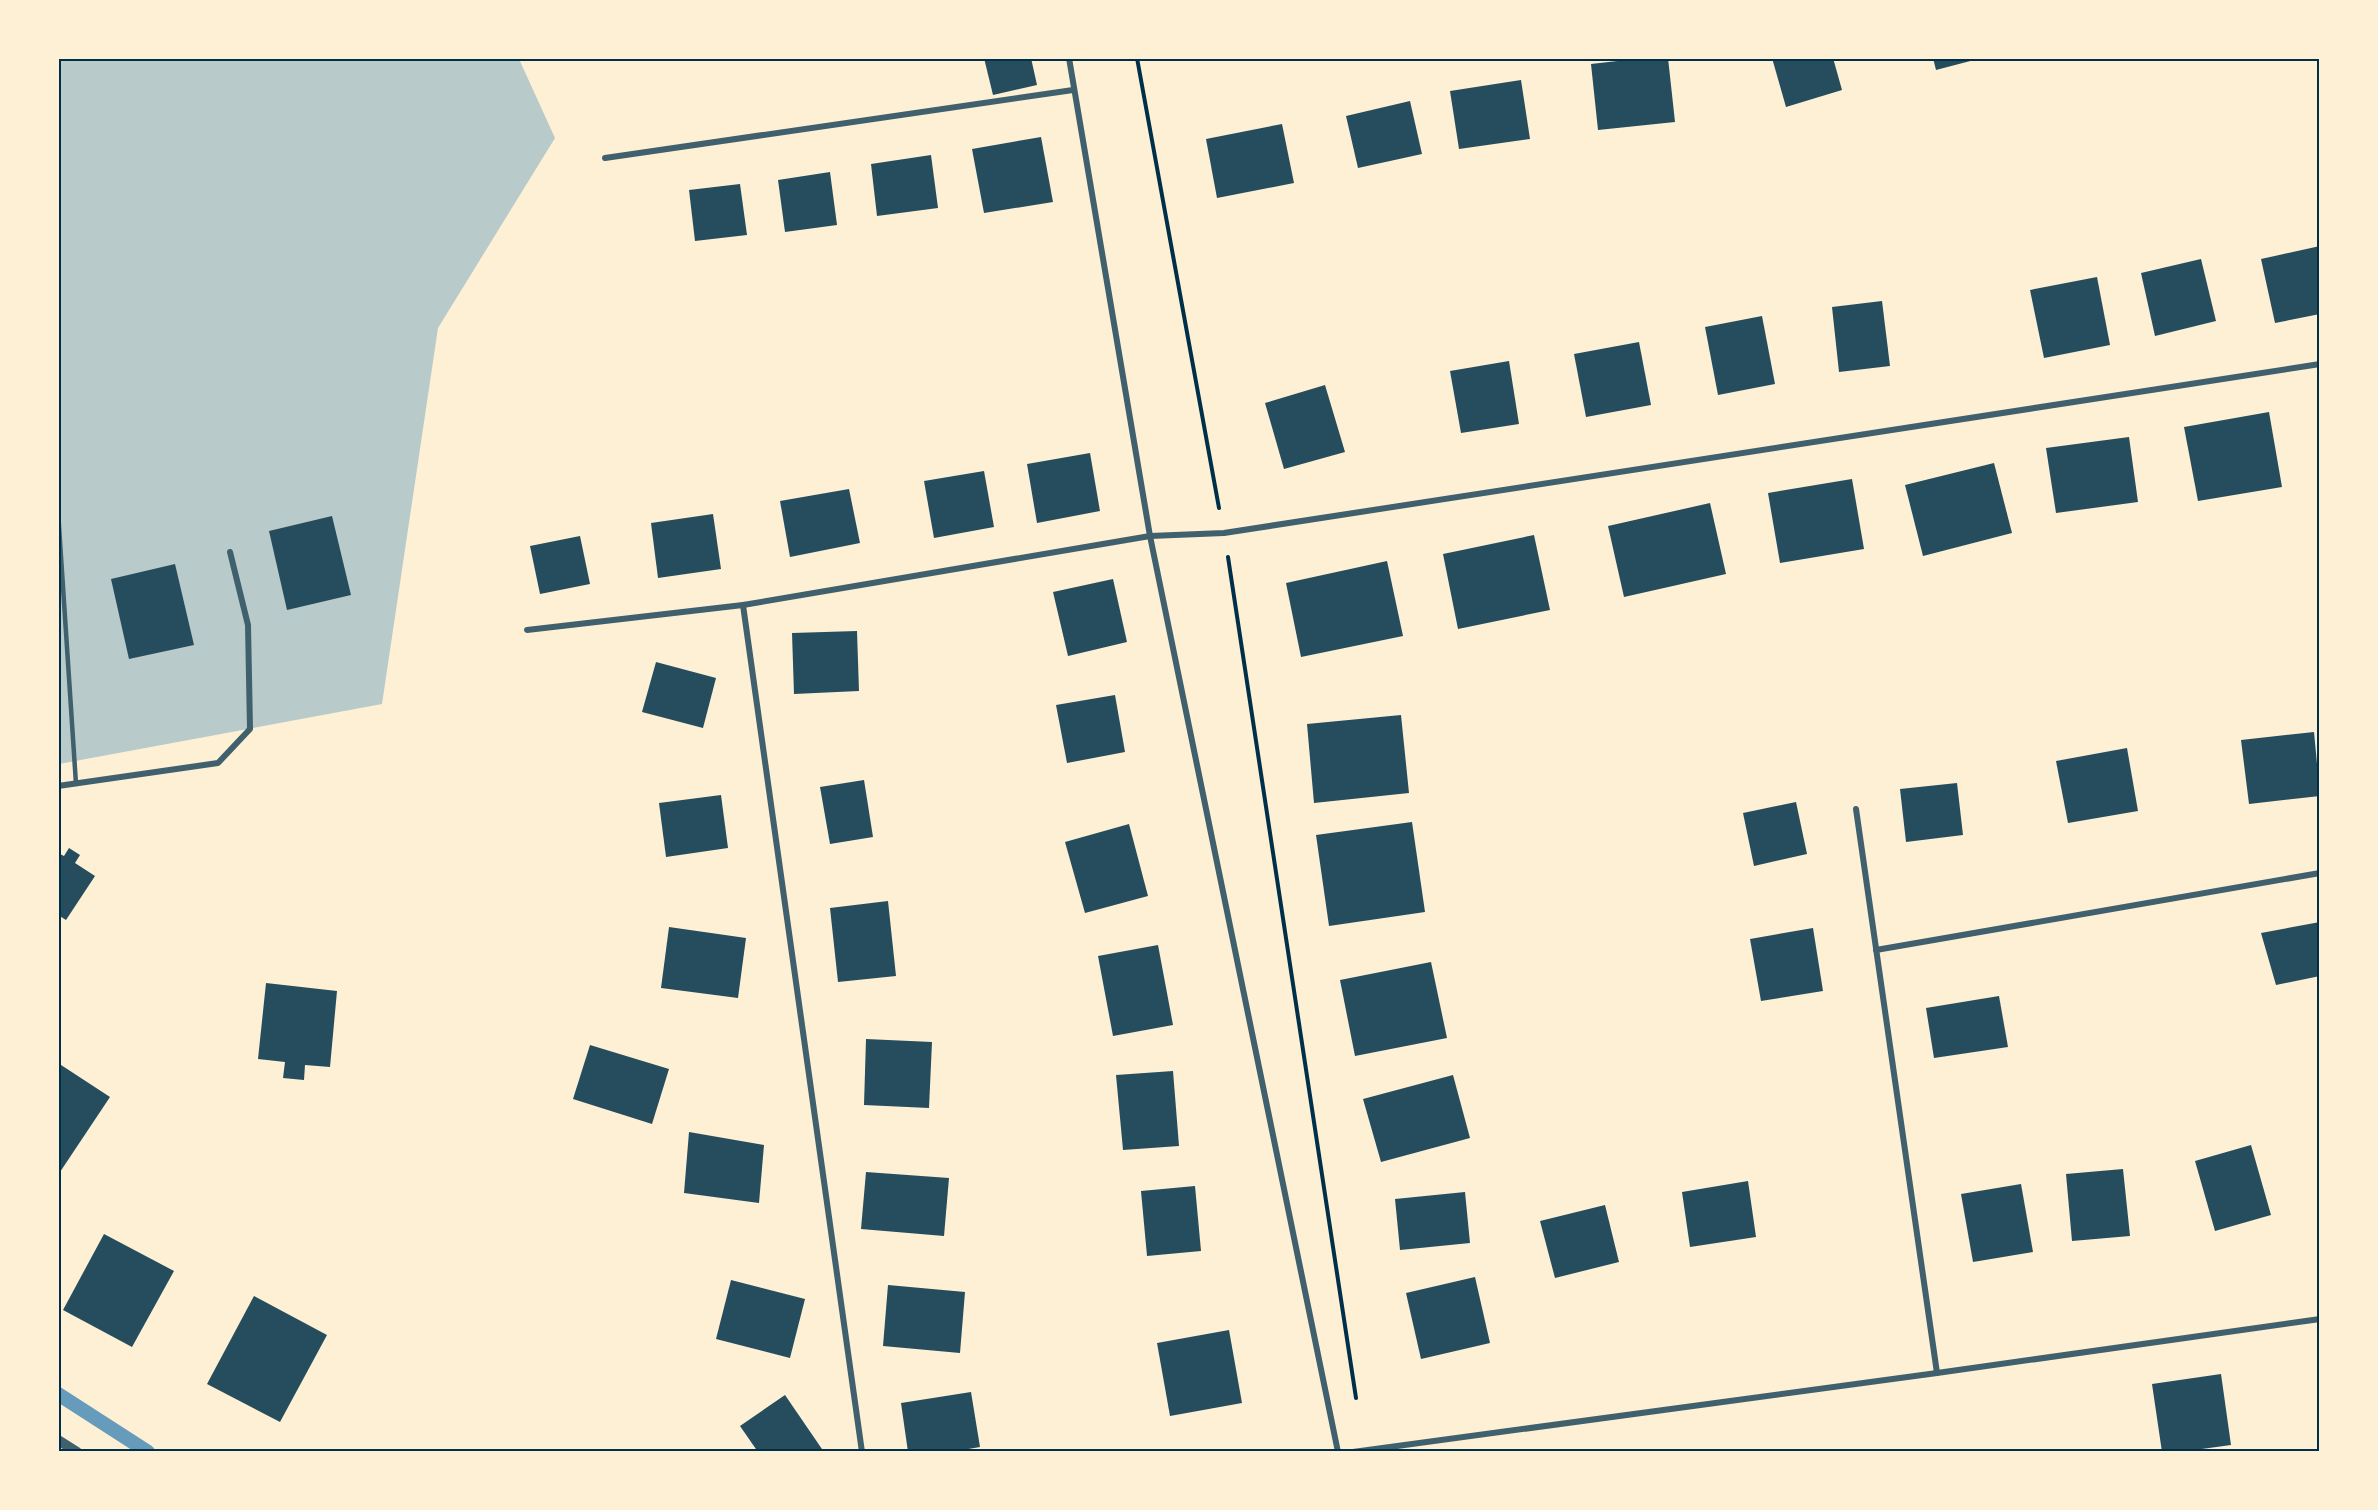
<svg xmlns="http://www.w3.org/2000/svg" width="2378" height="1510" font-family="'Source Sans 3',sans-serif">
<rect width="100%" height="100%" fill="#fdf0d5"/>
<polygon fill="#b9caca" points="59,59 519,59 555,138 438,328 382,704 59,764"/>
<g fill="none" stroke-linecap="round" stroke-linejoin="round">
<polyline stroke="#669bbc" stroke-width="14" points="58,1394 148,1452"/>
</g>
<g fill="#264d5e">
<polygon points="984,58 1031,58 1037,85 993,95"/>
<polygon points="1644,58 1668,58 1675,122 1598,130 1591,64"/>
<polygon points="1772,58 1833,58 1842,90 1786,107"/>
<polygon points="1933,58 1978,58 1978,59 1936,70"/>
<polygon points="1521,80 1530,139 1459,149 1450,91"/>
<polygon points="1410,101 1422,154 1358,168 1346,116"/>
<polygon points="1282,124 1294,183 1217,198 1206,139"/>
<polygon points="1041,137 1053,202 984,213 972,149"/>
<polygon points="931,155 938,208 877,216 871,164"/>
<polygon points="830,172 837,225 785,232 778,180"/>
<polygon points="740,184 747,235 695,241 689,190"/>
<polygon points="2320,246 2320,314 2275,323 2261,259"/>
<polygon points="2201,259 2216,321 2155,336 2141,273"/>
<polygon points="2097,277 2110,345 2044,358 2030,290"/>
<polygon points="1882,301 1890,366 1839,372 1832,307"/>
<polygon points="1762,316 1775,384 1718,395 1705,327"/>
<polygon points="1639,342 1651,405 1586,417 1574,354"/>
<polygon points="1509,361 1519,424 1461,433 1450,371"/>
<polygon points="1325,385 1345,452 1284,469 1265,403"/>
<polygon points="2269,412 2282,487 2198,501 2184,427"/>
<polygon points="2129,437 2138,502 2056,513 2046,448"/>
<polygon points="1090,453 1100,511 1037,523 1027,464"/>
<polygon points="1994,463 2012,533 1923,556 1905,485"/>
<polygon points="984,471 994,527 934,538 924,481"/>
<polygon points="1852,479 1864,549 1780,563 1768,493"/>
<polygon points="849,489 860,543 790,557 780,501"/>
<polygon points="1710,503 1726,574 1624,597 1608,526"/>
<polygon points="713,514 721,569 658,578 651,523"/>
<polygon points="332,516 351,595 287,610 269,531"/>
<polygon points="1534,535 1550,610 1458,629 1443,554"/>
<polygon points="580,536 590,584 540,594 530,546"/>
<polygon points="1387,561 1403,636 1301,657 1286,583"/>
<polygon points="175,564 194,645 129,659 111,579"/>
<polygon points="1113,579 1127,642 1068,656 1053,592"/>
<polygon points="857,631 859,691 794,694 792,633"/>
<polygon points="656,662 716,678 703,728 642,712"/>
<polygon points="1115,695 1125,752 1067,763 1056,705"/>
<polygon points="1401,715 1409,793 1314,803 1307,724"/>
<polygon points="2314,732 2320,796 2249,804 2241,740"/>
<polygon points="2127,748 2138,811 2068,823 2056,761"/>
<polygon points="864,780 873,837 830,844 820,787"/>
<polygon points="1957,783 1963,835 1906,842 1900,789"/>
<polygon points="721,795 728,848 666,857 659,803"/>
<polygon points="1796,802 1807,854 1754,866 1743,813"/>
<polygon points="1412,822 1425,912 1329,926 1316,835"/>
<polygon points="1129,824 1148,896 1085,913 1065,842"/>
<polygon points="69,848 80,855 75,863 95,876 66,920 58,915 58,853 64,856"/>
<polygon points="888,901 896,976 838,982 830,908"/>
<polygon points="2320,922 2320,976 2276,985 2261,933"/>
<polygon points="669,927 746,938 738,998 661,988"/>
<polygon points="1813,928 1823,991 1761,1001 1750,939"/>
<polygon points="1158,945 1173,1025 1113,1036 1098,956"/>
<polygon points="1431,962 1447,1038 1355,1056 1340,980"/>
<polygon points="266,983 337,991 330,1067 305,1065 304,1080 283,1078 285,1062 258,1059"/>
<polygon points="1999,996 2008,1047 1934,1058 1926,1008"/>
<polygon points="866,1039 932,1042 929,1108 864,1105"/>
<polygon points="590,1045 669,1069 652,1124 573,1099"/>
<polygon points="58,1063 110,1097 58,1175"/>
<polygon points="1173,1071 1179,1146 1123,1150 1116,1075"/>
<polygon points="1453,1075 1470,1138 1381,1162 1363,1099"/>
<polygon points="689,1132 764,1145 759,1203 684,1193"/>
<polygon points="2251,1145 2271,1215 2215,1231 2195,1161"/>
<polygon points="2123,1169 2130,1236 2072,1241 2066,1174"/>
<polygon points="866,1172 949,1178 944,1236 861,1229"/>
<polygon points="1748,1181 1756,1237 1690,1247 1682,1192"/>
<polygon points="2021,1184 2033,1252 1973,1262 1961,1194"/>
<polygon points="1195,1186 1201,1251 1147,1256 1141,1191"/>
<polygon points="1465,1192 1470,1243 1400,1250 1395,1199"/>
<polygon points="1605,1205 1619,1262 1555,1278 1540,1221"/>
<polygon points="104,1234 174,1271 132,1347 63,1310"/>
<polygon points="1475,1277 1490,1343 1421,1359 1406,1293"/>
<polygon points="731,1280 805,1299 790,1358 716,1339"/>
<polygon points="888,1285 965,1292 960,1353 883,1346"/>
<polygon points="254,1296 327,1335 280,1422 207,1384"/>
<polygon points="1229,1330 1242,1403 1170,1416 1157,1343"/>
<polygon points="2221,1374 2231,1445 2180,1452 2162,1452 2152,1384"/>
<polygon points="971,1392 980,1447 951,1452 908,1452 901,1403"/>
<polygon points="785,1395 824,1452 758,1452 740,1426"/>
</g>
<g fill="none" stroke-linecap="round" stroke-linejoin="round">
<g stroke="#003049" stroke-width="4">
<polyline points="1137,58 1219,508"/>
<polyline points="1228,557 1356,1398"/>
</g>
<polyline stroke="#3f606c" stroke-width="4.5" points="58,511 76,784"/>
<g stroke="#3f606c" stroke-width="6">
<polyline points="1069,58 1150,536 1338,1452"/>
<polyline points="605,158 1073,90"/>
<polyline points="743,605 862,1452"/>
<polyline points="527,630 743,605 1150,536 1224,533 2320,364"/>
<polyline points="58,786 218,763 250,729 248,625 230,552"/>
<polyline points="1856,809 1937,1373"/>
<polyline points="1876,950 2320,873"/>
<polyline points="1353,1452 1937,1373 2320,1319"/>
</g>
<polyline stroke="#3f606c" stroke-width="10" points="58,1440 77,1452"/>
</g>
<rect width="2378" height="1510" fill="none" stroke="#fdf0d5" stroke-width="120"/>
<rect x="60" y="60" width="2258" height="1390" fill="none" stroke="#003049" stroke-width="2"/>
</svg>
